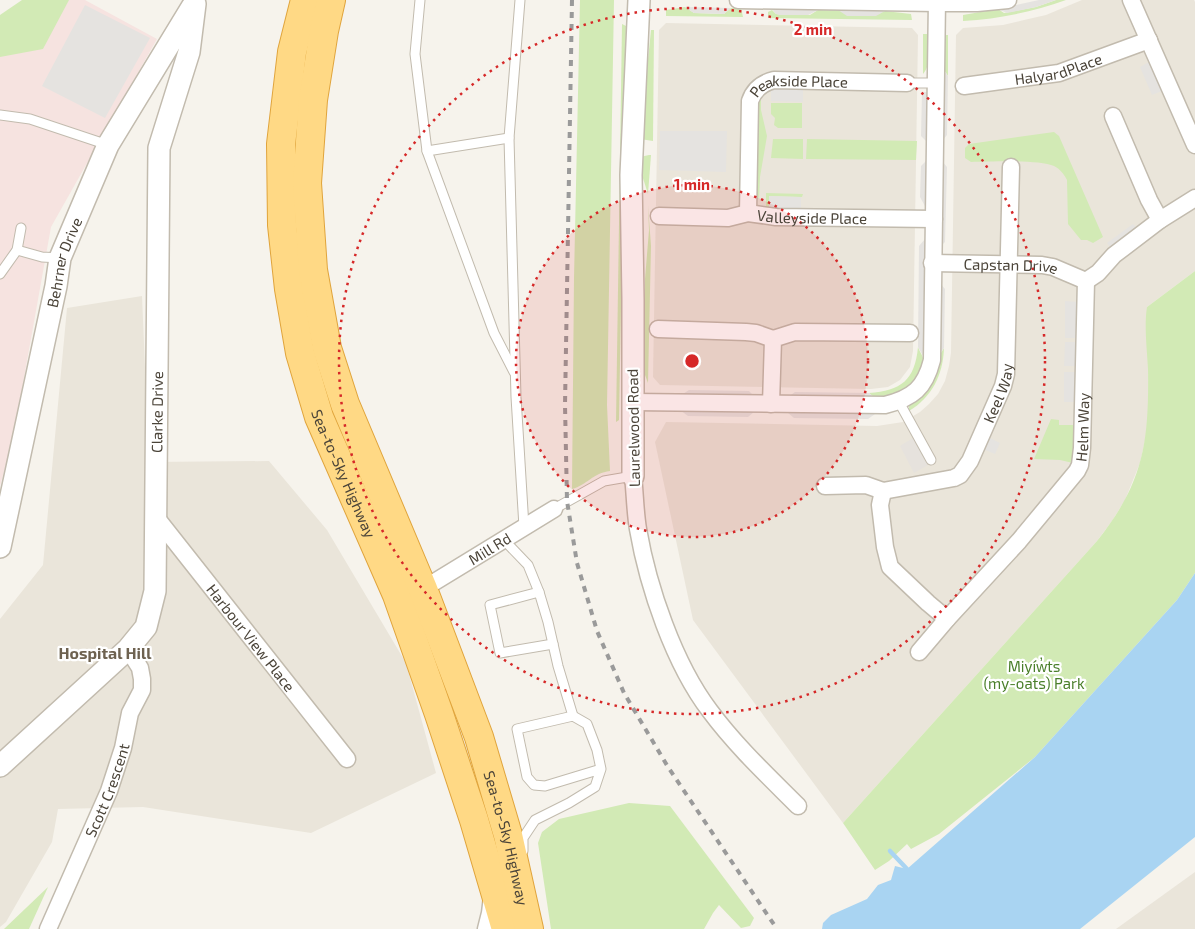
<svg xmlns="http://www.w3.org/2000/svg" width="1195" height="929" font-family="'Exo 2',sans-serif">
<rect width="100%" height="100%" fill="#f6f3ec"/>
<g fill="#eae5da">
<polygon points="1082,0 1194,0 1195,2 1195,271 1147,307 1149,409 1146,436 1140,463 1125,500 1112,521 1097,541 843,823 693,620 655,442 666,422 877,426 903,422 920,412 929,404 938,394 945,381 949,366 951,353 956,35 963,28 1003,25 1024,20 1046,15"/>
<polygon points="666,23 912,28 918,35 913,351 910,367 900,380 888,387 871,389 660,385 653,377 659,30"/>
<polygon points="142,296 149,462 269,461 327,530 406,663 436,773 311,833 143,807 58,809 52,842 6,922 0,927 0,619 43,565 67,308"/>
<polygon points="1195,872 1195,929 1116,929"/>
</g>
<polygon fill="#e6e2dd" points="913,438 928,465 914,473 900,446"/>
<polygon fill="#f6e3e0" points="44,0 85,0 157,39 51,227 13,439 0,486 0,33"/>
<g fill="#d2eab5">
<polygon points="22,0 69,0 43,49 0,57 0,15"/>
<path d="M580,0H614L607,405L610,471C593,473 587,485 572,489L574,278Z"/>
<path d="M1056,0H1066C1032,12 999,19 963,21V15L998,9L1004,13L1036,7Z"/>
<polygon points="685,7 694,13 724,14 731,8 741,8 743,17 666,16 666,10"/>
<polygon points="772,10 776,14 810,15 818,10 883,12 885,11 911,14 912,20 768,18 768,12"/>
<polygon points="622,24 626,26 619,420 616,422"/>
<polygon points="651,30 654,30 653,141 640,139"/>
<path d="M923,34H927C928,47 932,64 923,74Z"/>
<polygon points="945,35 948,35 948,76 944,70"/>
<polygon points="761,97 761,110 767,136 760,177 759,200 756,189 758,105"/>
<polygon points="771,103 802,103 802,128 778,128 774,125 775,118 771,114"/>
<path d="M1054,132L1059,136L1103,237L1093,243L1087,240H1081L1068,224L1067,180C1064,174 1060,169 1054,166C1039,159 989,162 971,162L965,158V148L969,144Z"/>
<polygon points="773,139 803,139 803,159 771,158"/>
<polygon points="807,139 917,141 916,160 806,159"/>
<polygon points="649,155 651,155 648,194 640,169 640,157"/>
<polygon points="766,193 803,194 802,197 769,196 769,209 766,207"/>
<polygon points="648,205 651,246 648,383 645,375 644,348 645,279 649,230"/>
<path d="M1195,271V573L1177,600L1035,757L939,834L911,849L907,844L889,861L875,870L843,823L1097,541C1144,482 1149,442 1148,369C1147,350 1144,325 1147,307Z"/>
<path d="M918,347C919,351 922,354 923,358C925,374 904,392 891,396C886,398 880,398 875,398L869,393C901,391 915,380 918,347Z"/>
<path d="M944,348C943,375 932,397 909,411V405Z"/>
<polygon points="1051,419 1059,420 1059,425 1076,425 1073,463 1060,460 1034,459"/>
<polygon points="629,803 670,806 754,918 750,926 741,928 719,905 713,913 704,929 551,929 538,843 542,832 559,819"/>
<polygon points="48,887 29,929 4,929"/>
</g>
<g fill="#e5e3e0">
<polygon points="1039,0 1056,0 1036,7 1007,13 998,9"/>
<polygon points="85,5 150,38 105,118 42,86"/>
<polygon points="685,7 731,8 724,14 694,13"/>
<polygon points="772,9 818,10 808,15 779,15 776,14"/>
<polygon points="838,10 885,11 876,16 847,16"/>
<polygon points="1151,61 1164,90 1152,95 1140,67"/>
<polygon points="944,70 948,76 947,135 941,142"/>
<polygon points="774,87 803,87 803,102 771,101 771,89"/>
<polygon points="922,92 928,92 927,142 921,136"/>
<polygon points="660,131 727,131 726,172 659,170"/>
<polygon points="927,160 926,208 920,197 921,166"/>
<polygon points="941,160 947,167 945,242 941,246"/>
<polygon points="769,196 801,197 801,210 769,209"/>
<polygon points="1133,224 1137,228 1111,248 1107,243"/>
<polygon points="925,239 923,356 918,347 919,246"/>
<polygon points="940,283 945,289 944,348 938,356"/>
<polygon points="1065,301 1078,302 1078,338 1065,338"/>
<polygon points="1065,342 1078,342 1077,366 1064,366"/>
<polygon points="1064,372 1077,372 1076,402 1064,402"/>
<polygon points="689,390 749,391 754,396 680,396"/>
<polygon points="795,392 869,393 875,398 788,397"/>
<polygon points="680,410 755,411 748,417 688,416"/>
<polygon points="787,412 875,414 868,419 794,418"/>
<polygon points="988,437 1000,443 995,454 983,449"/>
</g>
<polygon fill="#a9d4f2" points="1195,573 1195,837 1080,929 822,929 823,923 831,915 867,899 878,885 891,880 895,866 907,869 1035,757 1177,600"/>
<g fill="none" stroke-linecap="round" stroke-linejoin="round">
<polyline stroke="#a9d4f2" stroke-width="4.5" points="890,851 907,869"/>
<g stroke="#c2bbae" stroke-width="11">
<g id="service">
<polyline points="420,0 415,54 427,151 494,333 514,372"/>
<polyline points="520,0 509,138 516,397 524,527"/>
<polyline points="907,83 935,83"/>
<polyline points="0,115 30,119 108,145"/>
<polyline points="427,151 509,138"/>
<polyline points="17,250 42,257 60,258"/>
<polyline points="0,274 17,250 21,228"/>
<polyline points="899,402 931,460"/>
<polyline points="554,509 604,481 633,476"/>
<polyline points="504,540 528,565 539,592 548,622 558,666 573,716"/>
<polyline points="539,592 490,605 500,653 553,644"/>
<polyline points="523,851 523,838 535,820 569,803 595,787 601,769 597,750 587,724 573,716 517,729 527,777 534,785 545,786 601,769"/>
</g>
</g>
<g stroke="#c2bbae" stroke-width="19">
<g id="minor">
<polyline points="738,0 937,3 977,3 1008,0"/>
<polyline points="1131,0 1195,145"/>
<path id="s1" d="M964,86L1059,73L1149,40"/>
<polyline points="1113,116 1149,200 1160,220"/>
<path id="s2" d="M748,213L750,101C754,89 762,83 774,80L907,83"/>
<path id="s3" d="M659,216L728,218L748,213L776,217L934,219"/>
<path id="s4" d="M932,263L1042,265L1053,267L1086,281"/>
<polyline points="1086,281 1098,273 1114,255 1160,220 1195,198"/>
<polyline points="658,329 746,332 756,333 773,339"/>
<path d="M633,402L885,405C913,398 925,388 932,360L937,0"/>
<polyline points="771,404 773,339 795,332 910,333"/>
<path d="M633,476C635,493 635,511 638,529C648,587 674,664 710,711C736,746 768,776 798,806"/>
<path id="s5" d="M825,486L866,485L883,491L954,478L960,475L970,461L1003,386L1006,374L1011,167"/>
<polyline points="883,491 880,505 885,547 890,567 928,603 947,619"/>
<path id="s6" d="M155,516L347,759"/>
<path id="s7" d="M423,589L554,509"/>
<path id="s8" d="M919,652L947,619L1019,541L1077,471L1080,465L1082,448L1086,281"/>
<path id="s9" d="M48,929L109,791L123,748L130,713L142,690V679L140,668L128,649"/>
<polyline points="486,929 490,913 492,897"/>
</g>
</g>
<g stroke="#c2bbae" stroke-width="24">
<g id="tertiary">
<polyline points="633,476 633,299 631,175 639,0"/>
<path id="s10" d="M0,547L56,286L60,258L108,145L192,7"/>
<path id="s11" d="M0,766L128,649L146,627L155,591L159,148L189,52L195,4"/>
</g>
</g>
<g stroke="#e0a43c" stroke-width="30">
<g id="trunk">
<path id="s12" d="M305,0L292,52L281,144L282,225L289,289L300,353L319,417L397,595L439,714L474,820L506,929"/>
<path id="s13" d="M331,0L324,31L313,100L307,183L313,270L327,348L345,404L423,589L479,737L508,835L529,929"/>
</g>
</g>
<use href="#service" stroke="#fff" stroke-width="9"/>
<use href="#minor" stroke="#fff" stroke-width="16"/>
<use href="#tertiary" stroke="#fff" stroke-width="21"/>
<use href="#trunk" stroke="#ffd985" stroke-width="28"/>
<polyline stroke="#9a9a9a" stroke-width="4" stroke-dasharray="6 6" stroke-linecap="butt" points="572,0 565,405 567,501 577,563 597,631 624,693 668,767 777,929"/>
</g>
<circle cx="692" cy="361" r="176" fill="#d62828" fill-opacity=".12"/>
<g fill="none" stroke="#d62828" stroke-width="2.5" stroke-dasharray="2.5 5">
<circle cx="692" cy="361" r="176"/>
<circle cx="692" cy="361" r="353"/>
</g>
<g text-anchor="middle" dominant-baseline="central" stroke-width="4.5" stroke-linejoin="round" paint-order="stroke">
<g font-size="15" fill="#4b4439" stroke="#fff">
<text stroke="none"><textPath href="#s1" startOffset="96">HalyardPlace</textPath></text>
<text stroke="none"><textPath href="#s2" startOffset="169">Peakside Place</textPath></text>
<text stroke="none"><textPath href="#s3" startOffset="154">Valleyside Place</textPath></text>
<text stroke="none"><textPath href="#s10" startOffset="292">Behrner Drive</textPath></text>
<text stroke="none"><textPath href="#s4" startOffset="79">Capstan Drive</textPath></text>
<text stroke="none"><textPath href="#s5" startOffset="229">Keel Way</textPath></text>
<text stroke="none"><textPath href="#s11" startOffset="418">Clarke Drive</textPath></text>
<text stroke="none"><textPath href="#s8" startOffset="285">Helm Way</textPath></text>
<text transform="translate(633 428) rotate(-91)">Laurelwood Road</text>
<text stroke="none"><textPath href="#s12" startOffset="485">Sea-to-Sky Highway</textPath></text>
<text stroke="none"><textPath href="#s7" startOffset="78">Mill Rd</textPath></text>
<text stroke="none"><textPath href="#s6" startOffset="155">Harbour View Place</textPath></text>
<text stroke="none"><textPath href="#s9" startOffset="151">Scott Crescent</textPath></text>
<text stroke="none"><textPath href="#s13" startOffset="874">Sea-to-Sky Highway</textPath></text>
</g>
<g font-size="15" fill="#4a7f2a" stroke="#fff">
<text x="1034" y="666">Miyíw̓ts<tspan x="1034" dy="17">(my-oats) Park</tspan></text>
</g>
<g font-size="16" font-weight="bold" fill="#6e6250" stroke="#fff">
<text x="105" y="652">Hospital Hill</text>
</g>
</g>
<circle cx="692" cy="361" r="8" fill="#d62828" stroke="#fff" stroke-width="2.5"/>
<g font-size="15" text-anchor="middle" font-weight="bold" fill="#d62828" stroke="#fff" stroke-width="4.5" stroke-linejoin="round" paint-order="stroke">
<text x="813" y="35">2 min</text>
<text x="692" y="190">1 min</text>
</g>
</svg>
